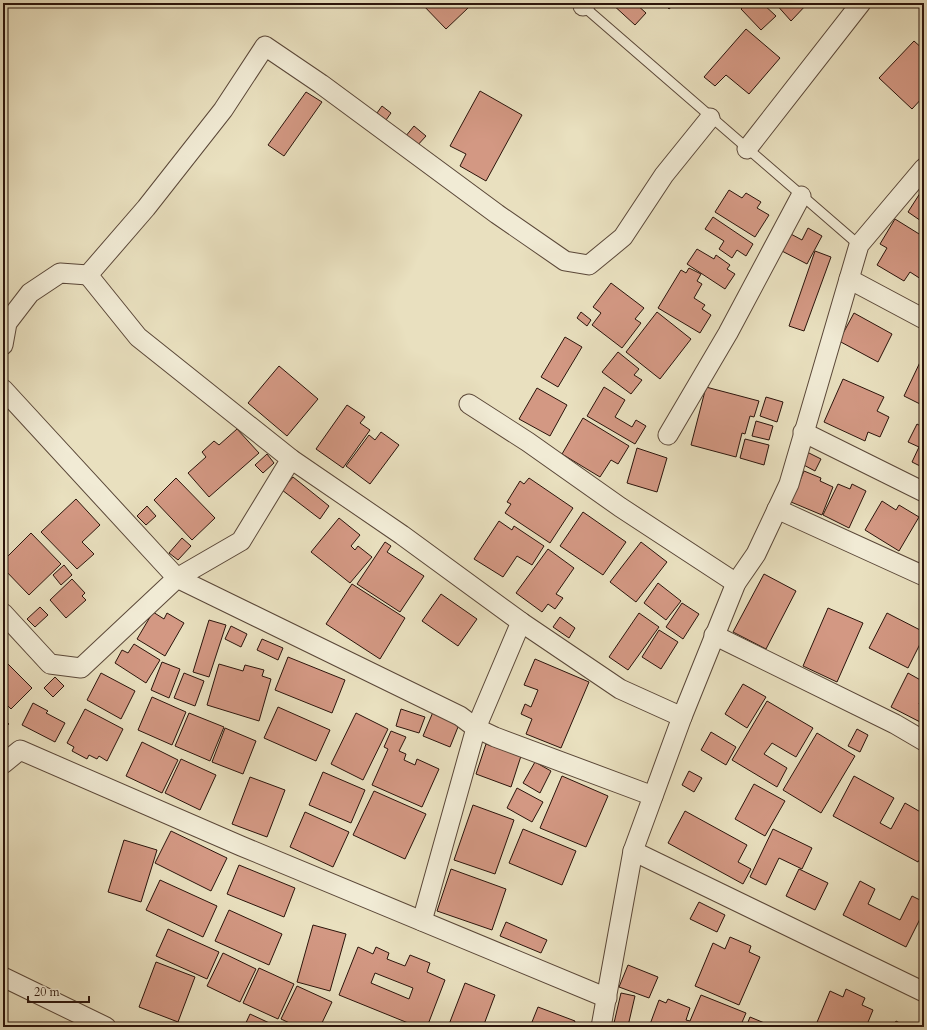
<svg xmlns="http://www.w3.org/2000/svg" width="927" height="1030" font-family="Cardo,serif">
<rect width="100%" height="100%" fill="#e9e0bf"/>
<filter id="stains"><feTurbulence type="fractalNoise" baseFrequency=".005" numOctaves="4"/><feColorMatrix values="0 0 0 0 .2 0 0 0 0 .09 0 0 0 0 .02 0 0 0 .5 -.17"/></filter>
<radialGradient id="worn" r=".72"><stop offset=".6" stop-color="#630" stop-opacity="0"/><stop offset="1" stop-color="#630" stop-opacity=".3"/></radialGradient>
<g fill="#d39883" stroke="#2b140b" fill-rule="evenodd">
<polygon points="421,3 463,3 468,8 446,29"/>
<polygon points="611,3 635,3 646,13 635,25"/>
<polygon points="663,3 676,3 669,9"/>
<polygon points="747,3 753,6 756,3 762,3 776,16 761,30 741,9"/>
<polygon points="775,3 808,3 791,21"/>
<polygon points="746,29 780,58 749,94 726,75 715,86 704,77"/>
<polygon points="914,41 924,50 924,96 912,109 879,78"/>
<polygon points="480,91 522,115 486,181 460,166 466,154 450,146"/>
<polygon points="306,92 322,102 284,156 268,145"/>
<polygon points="382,106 391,113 386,120 377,113"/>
<polygon points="414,126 426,136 416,147 405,137"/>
<polygon points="924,187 924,223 908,212"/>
<polygon points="729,190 742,198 746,193 761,202 757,208 769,215 755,237 715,212"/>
<polygon points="713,217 753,244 746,256 737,250 732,258 719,249 724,241 705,229"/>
<polygon points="895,219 924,237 924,281 910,272 904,281 877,265 887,248 880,244"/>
<polygon points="808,228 822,236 807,264 780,250 789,233 802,240"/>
<polygon points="697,249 714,259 716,255 730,265 727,269 735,274 725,289 687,264"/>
<polygon points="815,251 831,257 804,331 789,326"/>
<polygon points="689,268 701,274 697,281 702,284 694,298 705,305 702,309 711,315 700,333 658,308 681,270 686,273"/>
<polygon points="611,283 644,308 635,319 641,323 622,348 592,325 601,313 593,307"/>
<polygon points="581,312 591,320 587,326 577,318"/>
<polygon points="657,312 691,339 660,379 626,352"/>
<polygon points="854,313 892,334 878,362 839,341"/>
<polygon points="565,337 582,347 558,387 541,377"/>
<polygon points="618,352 639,369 634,375 642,380 631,394 602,372"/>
<polygon points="922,358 924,359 924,406 904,396"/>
<polygon points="279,366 318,399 287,436 248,403"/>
<polygon points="843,379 884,397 877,411 889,417 880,437 868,432 865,441 824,422"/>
<polygon points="604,387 625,400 615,417 632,427 636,420 646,426 635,444 587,416"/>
<polygon points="706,387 759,401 754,417 750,416 745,434 742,433 736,457 691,445"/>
<polygon points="537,388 567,405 550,436 519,419"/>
<polygon points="766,397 783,402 777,422 760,416"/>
<polygon points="347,405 365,417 360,423 370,430 343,468 316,449"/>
<polygon points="583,418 629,446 618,464 611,460 600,477 562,454"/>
<polygon points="756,421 773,426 769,440 752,436"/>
<polygon points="917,424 924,428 924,468 912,462 919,447 908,442"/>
<polygon points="237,429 259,453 209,497 188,473 206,457 202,452 214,441 219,445"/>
<polygon points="381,432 399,445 370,484 346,466 369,435 375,440"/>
<polygon points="745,439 769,445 764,465 740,458"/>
<polygon points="637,448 667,458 657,492 627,483"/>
<polygon points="805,451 821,459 815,471 800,463"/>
<polygon points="267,454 274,463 263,473 255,465"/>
<polygon points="804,471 821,478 820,481 833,487 822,515 791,502"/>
<polygon points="293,477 329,506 320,519 282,490"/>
<polygon points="176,478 215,518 192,540 154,500"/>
<polygon points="529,478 573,508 550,543 505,513 511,504 507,502 520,481 524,484"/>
<polygon points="838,484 850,489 852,484 866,491 849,528 823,515"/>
<polygon points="76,499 100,525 82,542 94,554 77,569 41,532"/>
<polygon points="882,501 896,510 899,505 919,517 899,551 865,530"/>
<polygon points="147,506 156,516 146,525 137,516"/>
<polygon points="583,512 626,542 603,575 560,546"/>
<polygon points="339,518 360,535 351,546 355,550 358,546 372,557 350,583 311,552"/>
<polygon points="499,521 512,530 514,526 544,546 532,565 517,556 503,577 474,559"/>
<polygon points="31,533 61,564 29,595 3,568 3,561"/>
<polygon points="182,538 191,546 178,560 169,553"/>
<polygon points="385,542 391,546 387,552 424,576 400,612 357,584"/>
<polygon points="641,542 667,562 636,602 610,582"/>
<polygon points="548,549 574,568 556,594 563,598 555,609 548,604 542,612 516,593"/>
<polygon points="64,565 72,575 61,585 53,575"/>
<polygon points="764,574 796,591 766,649 733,632"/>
<polygon points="72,579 85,593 82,596 86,600 66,618 50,600"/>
<polygon points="658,583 681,601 666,620 644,603"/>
<polygon points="352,584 405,618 380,659 326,624"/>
<polygon points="441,594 477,619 458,646 422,621"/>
<polygon points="682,603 699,614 683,639 666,627"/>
<polygon points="40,607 48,615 35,627 27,619"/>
<polygon points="828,608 863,623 837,682 803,666"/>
<polygon points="153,612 164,619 167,613 184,623 165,656 137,639"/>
<polygon points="639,613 659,627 628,670 609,657"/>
<polygon points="887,613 924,632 924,636 908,668 869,648"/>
<polygon points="560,617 575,628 569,638 553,627"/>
<polygon points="209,620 226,625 209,677 193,672"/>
<polygon points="231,626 247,634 241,647 225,639"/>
<polygon points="659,630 678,642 661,669 642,657"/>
<polygon points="262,639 283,648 278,660 257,650"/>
<polygon points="134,644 160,660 146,683 115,663 122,650 128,653"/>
<polygon points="288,657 345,680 332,713 275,690"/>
<polygon points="3,659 32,688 11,709 3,701"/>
<polygon points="535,659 589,682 561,748 526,734 532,719 521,714 525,704 531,707 538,690 524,685"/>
<polygon points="162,662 180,669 169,698 151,690"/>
<polygon points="219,664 243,671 245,665 264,670 262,676 271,679 259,721 207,705"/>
<polygon points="101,673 135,691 121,719 87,700"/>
<polygon points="184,673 204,681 195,706 174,698"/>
<polygon points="908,673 924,682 924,694 919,704 924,707 924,724 891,707"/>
<polygon points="55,677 64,686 53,697 44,688"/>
<polygon points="743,684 766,697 747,728 725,714"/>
<polygon points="152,697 186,712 172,745 138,730"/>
<polygon points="767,701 813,728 796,757 772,743 764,754 787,768 777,787 732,760"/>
<polygon points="33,703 48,711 46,713 65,723 55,742 22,725"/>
<polygon points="278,707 330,730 316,761 264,738"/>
<polygon points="85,709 123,729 107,761 99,756 97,759 89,755 87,759 72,751 74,747 67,743"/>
<polygon points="401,709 425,717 419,733 396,726"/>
<polygon points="433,712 460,722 450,747 423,736"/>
<polygon points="189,713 224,727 210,761 175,746"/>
<polygon points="356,713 388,729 363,780 331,764"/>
<polygon points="3,718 9,724 3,729"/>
<polygon points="225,728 256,741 243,774 212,762"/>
<polygon points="857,729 868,735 860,752 848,746"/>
<polygon points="391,731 406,737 399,751 406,754 404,760 415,765 417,759 439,769 422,807 372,785 388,749 384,747"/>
<polygon points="711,732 736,747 726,765 701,750"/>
<polygon points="817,733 855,756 821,813 783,790"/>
<polygon points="142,742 178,760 162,793 126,776"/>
<polygon points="486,744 521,756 511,787 476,774"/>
<polygon points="181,759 216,775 200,810 165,793"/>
<polygon points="535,762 551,771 540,793 523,783"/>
<polygon points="689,771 702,778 694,792 682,785"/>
<polygon points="323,772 365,790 351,823 309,805"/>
<polygon points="562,776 608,796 586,847 540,828"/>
<polygon points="854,776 894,798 880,823 891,829 905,803 924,814 924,852 918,862 833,816"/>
<polygon points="250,777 285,790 267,837 232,824"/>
<polygon points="754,784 785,801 765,836 735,819"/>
<polygon points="517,788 543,802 532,822 507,808"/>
<polygon points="374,791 426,814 405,859 353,835"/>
<polygon points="473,805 514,820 495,874 454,860"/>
<polygon points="685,811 747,845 738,862 751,869 743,884 668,843"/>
<polygon points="305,812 349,832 333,867 290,847"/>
<polygon points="523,829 576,851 562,885 509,863"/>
<polygon points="773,829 812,848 802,869 779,858 766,885 750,877"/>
<polygon points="171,831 227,858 211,891 155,863"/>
<polygon points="124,840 157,850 141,902 108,892"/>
<polygon points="239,865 295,888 284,917 227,894"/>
<polygon points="451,869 506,889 492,930 437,911"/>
<polygon points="799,869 828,883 815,910 786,896"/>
<polygon points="160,880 217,906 203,937 146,910"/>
<polygon points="860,881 875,889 868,904 900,920 912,896 924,902 924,911 906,947 843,915"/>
<polygon points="699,902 725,915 717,932 690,919"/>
<polygon points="229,910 282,934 269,965 215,941"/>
<polygon points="506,922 547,940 541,953 500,936"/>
<polygon points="313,925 346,934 330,991 297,982"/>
<polygon points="168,929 219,952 207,979 156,956"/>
<polygon points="730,937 751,946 749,952 760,957 739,1005 695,986 713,943 725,949"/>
<path d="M358,947L373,954L376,947L389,953L387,959L405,966L410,955L430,963L427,972L445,980L427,1027H418L339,995ZM375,973L413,988L409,999L371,983Z"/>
<polygon points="223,953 256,969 240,1002 207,986"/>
<polygon points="156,962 195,977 178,1022 139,1007"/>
<polygon points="628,965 658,977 649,998 619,987"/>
<polygon points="259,968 294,984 278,1019 243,1003"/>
<polygon points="465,983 495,995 483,1027 448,1027"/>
<polygon points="297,986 332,1002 320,1027 298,1027 281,1019"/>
<polygon points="846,989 865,998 862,1005 873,1010 866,1027 815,1027 830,991 843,997"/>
<polygon points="621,993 635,996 628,1026 614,1023"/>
<polygon points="701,995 746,1013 740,1027 649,1027 659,1000 666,1003 668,999 690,1008 686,1020 690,1021"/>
<polygon points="538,1007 575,1021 573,1027 530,1027"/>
<polygon points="250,1014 278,1027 244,1027"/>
<polygon points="750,1017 774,1027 746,1027"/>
<polygon points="896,1021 907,1027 893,1027"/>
</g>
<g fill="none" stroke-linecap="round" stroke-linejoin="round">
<g stroke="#5a4738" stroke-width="11">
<polyline id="service" points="582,5 859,245"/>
</g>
<g stroke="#5a4738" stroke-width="21">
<g id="minor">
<polyline points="583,6 586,3"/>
<polyline points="747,149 861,3"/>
<polyline points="849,279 924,319"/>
<polyline points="3,345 7,323 30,293 60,273 88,275"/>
<polyline points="3,389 177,578 241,541 291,459"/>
<polyline points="469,404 528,442 620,507 736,583"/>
<polyline points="803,432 924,492"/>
<polyline points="668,435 728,333 801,196"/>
<polyline points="777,509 924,576"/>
<polyline points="3,613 50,664 81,668 177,578 460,716 476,728 495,737 653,796"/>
<polyline points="714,635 895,724 924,741"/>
<polyline points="682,717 620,689 521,622 402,535 291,459 138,337 88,275 146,208 223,110 265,46 321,84 497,214 565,261 589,265 623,237 664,175 710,118"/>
<polyline points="3,764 20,750 241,846 607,998"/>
<polyline points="633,851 924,992"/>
<polyline points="422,921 476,728 521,622"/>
<polyline points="3,977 106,1027"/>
<polyline points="601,1027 633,851 682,717 736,583 756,554 789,484 859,245 924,168"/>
</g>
</g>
<use href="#service" stroke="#f1ebd5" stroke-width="9"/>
<use href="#minor" stroke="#f1ebd5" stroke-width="19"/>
</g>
<rect width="927" height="1030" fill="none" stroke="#e9e0bf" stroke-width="16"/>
<rect x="4" y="4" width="919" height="1022" fill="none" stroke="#2b140b" stroke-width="2"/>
<rect x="8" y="8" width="911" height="1014" fill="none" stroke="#2b140b"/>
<path d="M28 996v6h61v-6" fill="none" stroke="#2b140b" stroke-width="2"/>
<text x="34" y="996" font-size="12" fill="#2b140b" stroke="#f1ebd5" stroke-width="3" paint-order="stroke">20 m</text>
<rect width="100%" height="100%" filter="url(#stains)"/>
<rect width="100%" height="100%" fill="url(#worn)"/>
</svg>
